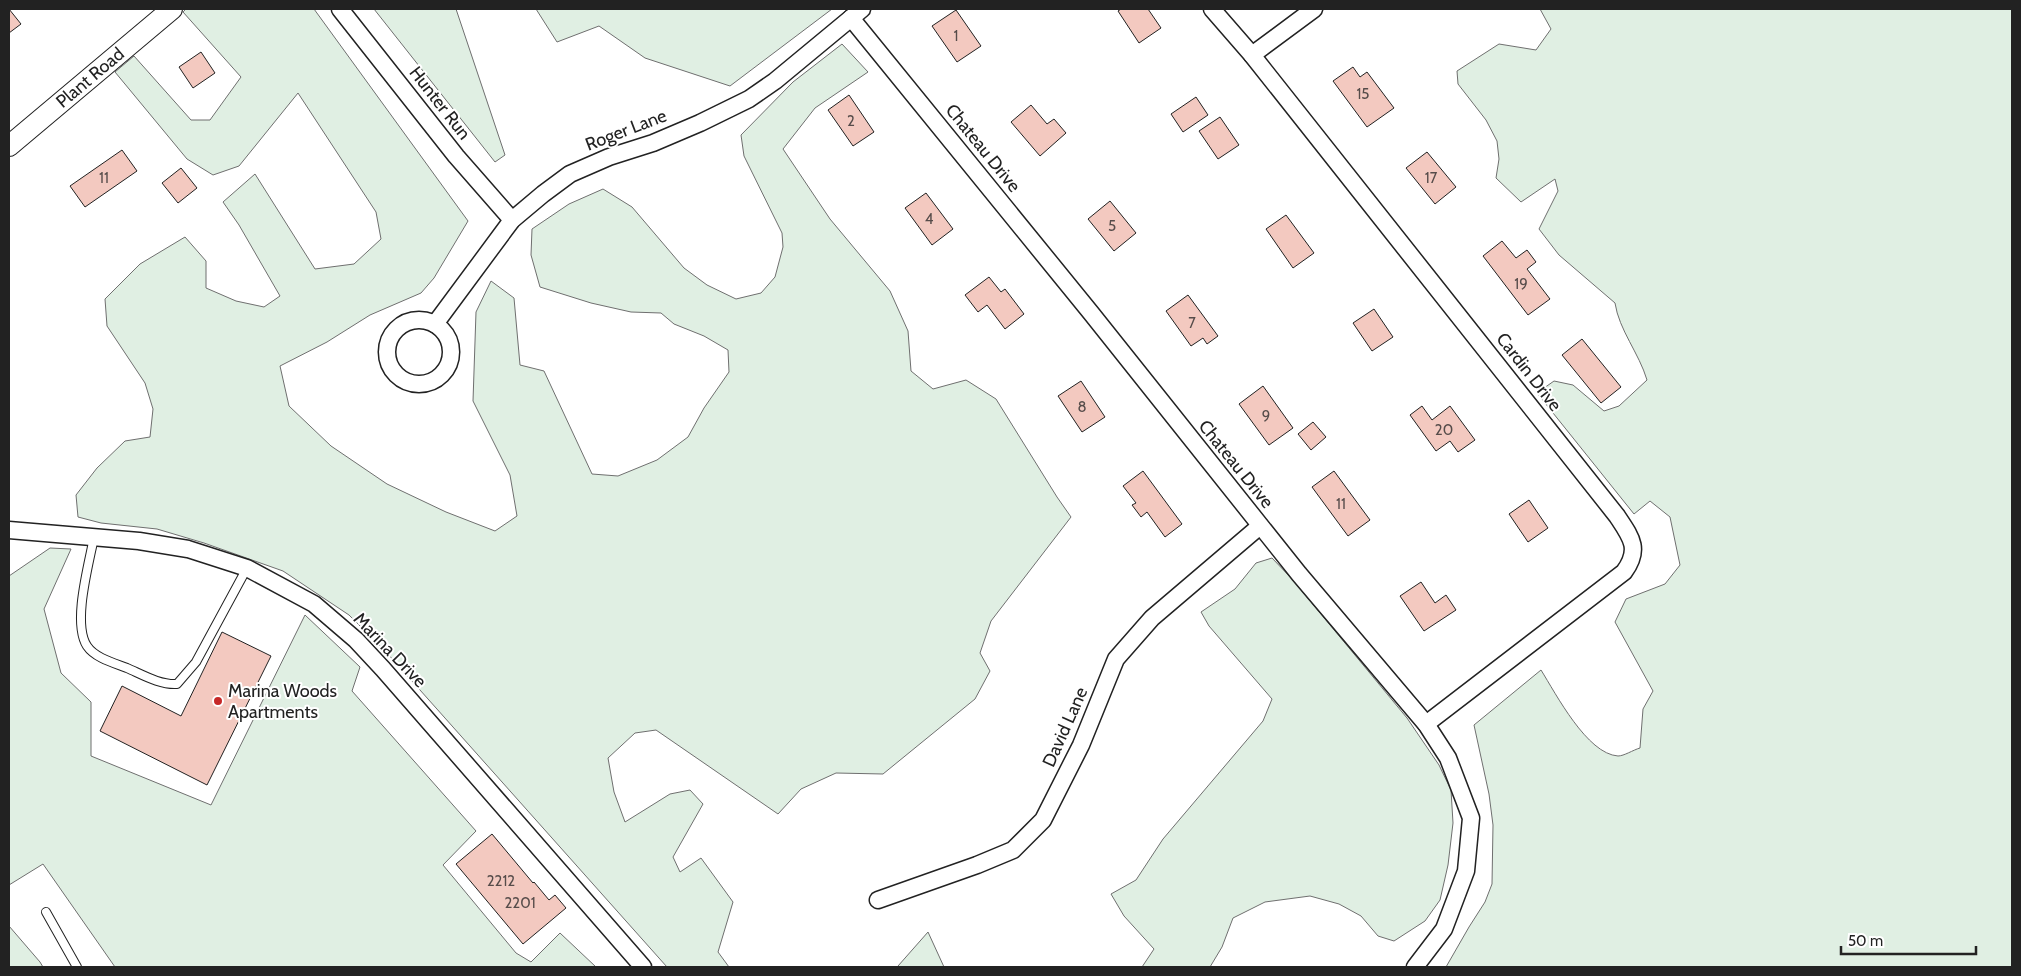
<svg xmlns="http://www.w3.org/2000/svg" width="2021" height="976" font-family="Cabin,sans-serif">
<rect width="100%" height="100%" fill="#fff"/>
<g fill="#e0efe3" stroke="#6f6f6f">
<polygon points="186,9 314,9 468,221 434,278 421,293 370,315 327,342 280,366 289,406 331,446 387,484 446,512 495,531 517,516 510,475 473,401 476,312 491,281 514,298 520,365 544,371 592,474 618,476 657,460 688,437 704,408 729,372 728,350 704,336 674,324 661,313 631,312 591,303 540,287 531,255 532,229 569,204 603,189 632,207 684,268 707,285 736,299 761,293 775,277 783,247 782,233 744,156 741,135 793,82 842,44 868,72 815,108 783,149 830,219 890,291 908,331 911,371 933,389 966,380 996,399 1057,497 1071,517 991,621 980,653 990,671 975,699 883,774 836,773 801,789 778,814 656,730 635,733 608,758 614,792 625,822 670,794 690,790 703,804 673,857 680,872 701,858 733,902 718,952 729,967 667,967 387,653 349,615 283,571 204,543 157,529 101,523 78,517 76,495 97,468 125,441 150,437 153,409 145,383 107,326 105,299 140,264 185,237 206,261 206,288 236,301 264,307 280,296 239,225 223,202 255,174 315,269 354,264 381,239 376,212 298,93 239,166 213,175 187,159 115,72 134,56 191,120 210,120 241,77 183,12"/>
<polygon points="374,9 456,9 505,155 495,162"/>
<polygon points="536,9 832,9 730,86 645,58 599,26 557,42"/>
<path d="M1540,9H2012V967H1446L1469,927L1485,902L1492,884L1493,825L1489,794L1474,725L1541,670C1556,694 1587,754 1618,756C1624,756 1633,750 1640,748L1643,709L1653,691L1615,622L1626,599L1665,584L1680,565L1670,517L1650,501L1634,514L1537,393L1554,381L1573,385L1604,411L1619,406L1647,380C1639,353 1619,330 1615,303L1559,255L1539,229L1558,191L1555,179L1521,202L1496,178L1499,159L1497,141L1486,120L1458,84L1457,71L1499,44L1536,50L1551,29Z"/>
<polygon points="50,548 71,549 44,609 61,673 91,702 91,756 211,805 305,615 360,667 352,691 476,831 443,865 516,953 531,962 560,933 596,967 115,967 43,864 9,885 9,576"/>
<polygon points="1272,558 1292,579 1407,718 1439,765 1451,790 1453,823 1448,865 1440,900 1425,921 1394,941 1378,936 1361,916 1339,904 1310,896 1265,902 1233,918 1222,947 1210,967 1142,967 1154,949 1124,916 1111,894 1136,880 1163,839 1263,721 1272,699 1209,626 1201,612 1235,589 1256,563"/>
<polygon points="9,926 40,962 43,967 9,967"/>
<polygon points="928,932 944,967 897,967 898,966"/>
</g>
<g fill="#f3c9c0" stroke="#222">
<polygon points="9,9 21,24 9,33"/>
<polygon points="1121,9 1148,9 1161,28 1139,43 1118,11"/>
<polygon points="956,10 981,46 957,62 932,26"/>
<polygon points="201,52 215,73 193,88 179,67"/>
<polygon points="1353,67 1360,77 1367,72 1394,108 1367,127 1333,81"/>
<polygon points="849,95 874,132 853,146 828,110"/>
<polygon points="1196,97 1208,115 1183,132 1171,114"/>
<polygon points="1031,105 1047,124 1054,119 1066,133 1040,156 1011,122"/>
<polygon points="1220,117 1239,145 1218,159 1199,131"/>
<polygon points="122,150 137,171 85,207 70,186"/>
<polygon points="1427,152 1456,187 1435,204 1406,168"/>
<polygon points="181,168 197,188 178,203 162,183"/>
<polygon points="926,193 953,229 932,245 905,208"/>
<polygon points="1110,201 1136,233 1114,251 1088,219"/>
<polygon points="1286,215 1314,253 1293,268 1266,229"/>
<polygon points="1502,241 1516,258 1527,250 1536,262 1527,269 1550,299 1528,315 1483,256"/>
<polygon points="989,277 1001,292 1005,289 1024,314 1005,329 987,305 978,312 965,295"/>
<polygon points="1188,295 1218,336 1207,344 1203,338 1191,346 1166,311"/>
<polygon points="1374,309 1393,337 1372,351 1353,323"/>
<polygon points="1582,339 1621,387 1601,403 1562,355"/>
<polygon points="1081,381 1105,417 1082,432 1058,396"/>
<polygon points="1263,386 1293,428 1269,445 1239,404"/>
<polygon points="1422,406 1432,420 1450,406 1475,440 1458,452 1450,441 1436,451 1410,415"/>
<polygon points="1313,422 1326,437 1311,450 1298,434"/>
<polygon points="1143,471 1182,524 1165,537 1147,512 1141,517 1132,505 1136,503 1123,486"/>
<polygon points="1334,471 1370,520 1348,536 1312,487"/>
<polygon points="1529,500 1548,528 1528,542 1509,514"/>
<polygon points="1421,582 1435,603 1446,595 1456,610 1424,631 1400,596"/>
<polygon points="222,632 271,656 207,785 100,731 122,686 181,716"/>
<polygon points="492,834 533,883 534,882 549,900 555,895 566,908 523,944 456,864"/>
</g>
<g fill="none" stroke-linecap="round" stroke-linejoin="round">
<g stroke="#222" stroke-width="10">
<g id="service">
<path d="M94,537C89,564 72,623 87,646C95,658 114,663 127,668C143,675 160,685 177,684L196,662L247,568"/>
<polyline points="46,912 77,967"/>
</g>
</g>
<g stroke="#222" stroke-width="19">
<g id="minor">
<polyline points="340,9 456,156 512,220"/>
<path d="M1212,9L1252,55L1617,516C1631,537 1641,549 1624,572L1426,724"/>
<polyline points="851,18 1091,313 1299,574 1426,724 1448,758 1471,818 1466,871 1444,929 1415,967"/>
<polyline points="1252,55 1314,9"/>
<circle cx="419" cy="352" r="32"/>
<polyline points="435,324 512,220 543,194 570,174 609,157 653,143 700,123 749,99 775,81 862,9"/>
<polyline points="9,530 139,541 188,549 247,568 314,604 356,640 383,669 643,967"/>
<polyline points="878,900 977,865 1013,850 1043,820 1081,745 1116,659 1152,618 1260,526"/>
</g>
</g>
<g stroke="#222" stroke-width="22">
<g id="tertiary">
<path id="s1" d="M9,146L172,9"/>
</g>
</g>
<use href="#service" stroke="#fff" stroke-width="8"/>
<use href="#minor" stroke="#fff" stroke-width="16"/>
<use href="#tertiary" stroke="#fff" stroke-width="20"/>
</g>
<circle fill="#c62828" stroke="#fff" stroke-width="2" cx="218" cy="701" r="5"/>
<g text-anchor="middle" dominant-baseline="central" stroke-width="4" stroke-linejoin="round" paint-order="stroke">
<g font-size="15" fill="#564c4a">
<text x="956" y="36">1</text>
<text x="1363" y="94">15</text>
<text x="851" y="121">2</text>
<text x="104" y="178">11</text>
<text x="1431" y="178">17</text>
<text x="929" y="219">4</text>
<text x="1112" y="226">5</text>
<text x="1521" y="284">19</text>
<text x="1192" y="323">7</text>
<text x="1082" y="407">8</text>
<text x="1266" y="416">9</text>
<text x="1444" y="430">20</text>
<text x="1341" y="504">11</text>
<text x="501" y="881">2212</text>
<text x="520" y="903">2201</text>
</g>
<g font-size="18" fill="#222" stroke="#fff">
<text stroke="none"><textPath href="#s1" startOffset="106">Plant Road</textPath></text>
<text transform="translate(440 103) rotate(52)">Hunter Run</text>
<text transform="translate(626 130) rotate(-21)">Roger Lane</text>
<text transform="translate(983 148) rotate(51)">Chateau Drive</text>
<text transform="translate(1529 372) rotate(52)">Cardin Drive</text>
<text transform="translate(1236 464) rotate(51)">Chateau Drive</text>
<text transform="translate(390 650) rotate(46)">Marina Drive</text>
<text transform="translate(1065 727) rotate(-66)">David Lane</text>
</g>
<g font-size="18" fill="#222" stroke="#fff" text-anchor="start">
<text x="228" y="691">Marina Woods<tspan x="228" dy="21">Apartments</tspan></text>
</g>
</g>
<rect width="2021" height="976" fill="none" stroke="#222222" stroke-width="20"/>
<path d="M1841 946v8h135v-8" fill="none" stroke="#222222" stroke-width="2.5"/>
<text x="1848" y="946" font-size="15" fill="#222222" stroke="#ffffff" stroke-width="4" paint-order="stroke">50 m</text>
</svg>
